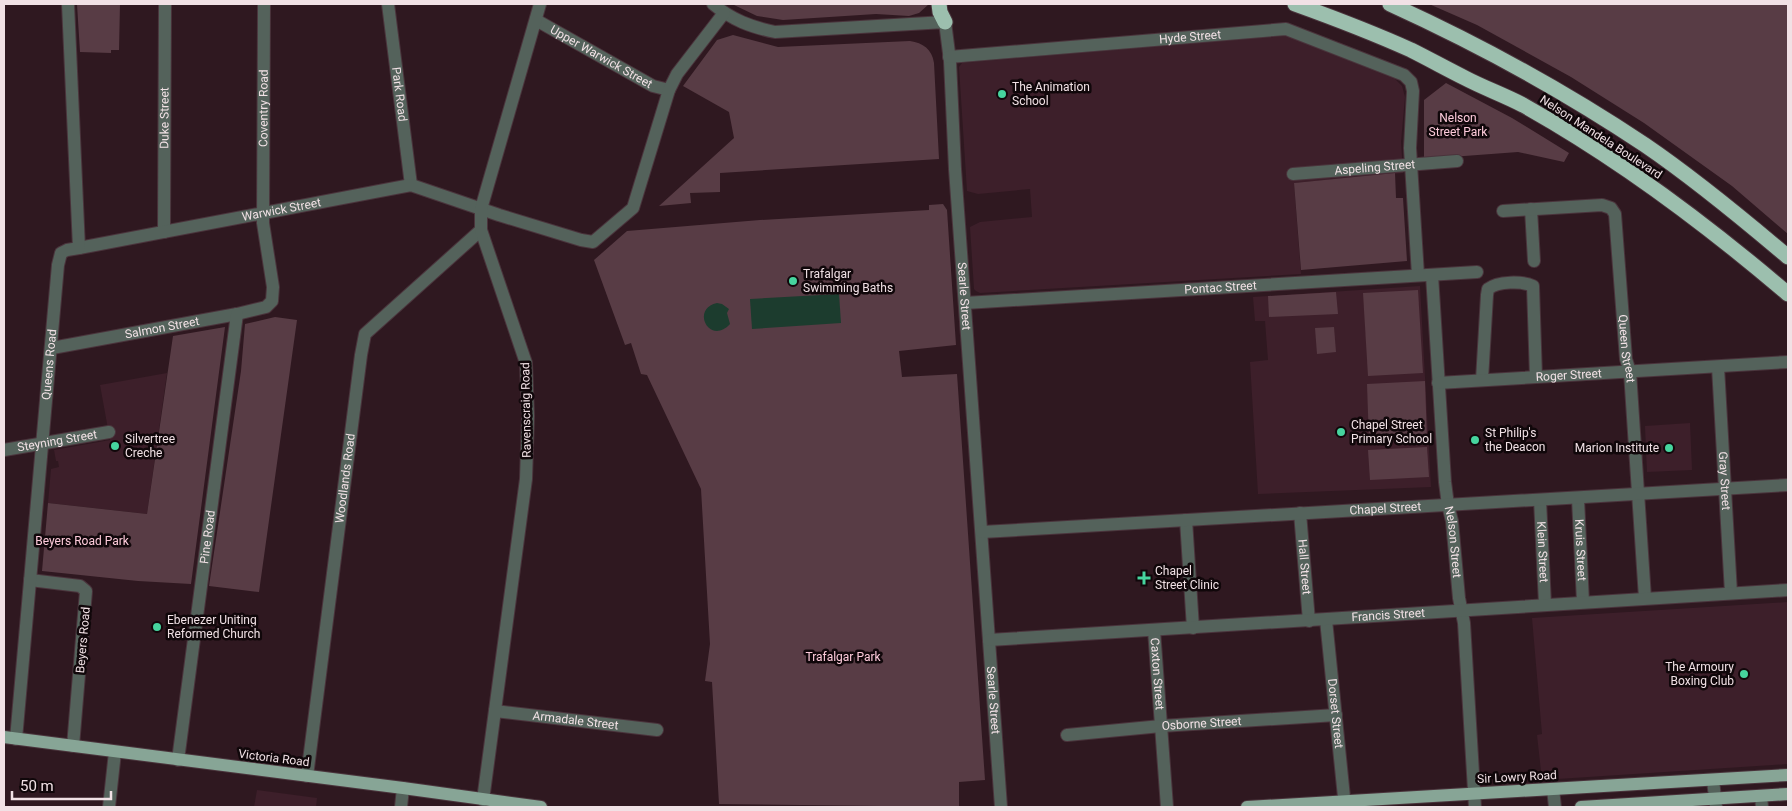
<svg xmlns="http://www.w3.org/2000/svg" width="1792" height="811" font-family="Roboto,sans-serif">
<rect width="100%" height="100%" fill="#2f1820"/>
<g fill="#3d1f2a">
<polygon points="1285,36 1289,37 1395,79 1402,86 1405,97 1401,142 1403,173 1294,183 1301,274 980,293 976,291 974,289 970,227 980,222 1032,217 1030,189 978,194 967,191 959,67 962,63"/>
<polygon points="1420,286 1431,487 1258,494 1250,362 1268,360 1265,321 1255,321 1253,297"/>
<polygon points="167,373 147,514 48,503 51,469 59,467 58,461 56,461 54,450 110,440 100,385"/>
<polygon points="1690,423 1692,470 1647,472 1645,426"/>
<polygon points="1788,602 1788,764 1542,780 1537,735 1542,734 1532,618"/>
<polygon points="257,790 317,798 316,807 254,807"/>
</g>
<g fill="#583c45">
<polygon points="77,4 120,4 119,50 111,50 111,53 80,52"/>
<polygon points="732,4 929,4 919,13 909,16 876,14 783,20 757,16"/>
<polygon points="1429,4 1788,4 1788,234 1732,186 1644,123 1571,77 1477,25"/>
<path d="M733,35L778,47L910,41C923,43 932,49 934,63L939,159L720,173V192L690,193L691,203L659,206L734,138L729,112L683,86L717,40Z"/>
<polygon points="1446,83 1512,118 1569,153 1564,162 1518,152 1424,159 1424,100"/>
<polygon points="1395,173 1396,198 1403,198 1407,261 1301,270 1294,183"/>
<polygon points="943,204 947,210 956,345 899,351 902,377 957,374 985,780 959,782 959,807 719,804 712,682 705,681 710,644 701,489 647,375 641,374 631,343 625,345 594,260 627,231 760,220 929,210 929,205"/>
<polygon points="1418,290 1423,373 1368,376 1363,293"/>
<polygon points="1336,292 1338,314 1269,317 1268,296"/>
<polygon points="275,317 297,320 259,592 209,586 241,371 245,324"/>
<polygon points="225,327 191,584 138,581 42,571 48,503 147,514 173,336"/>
<polygon points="1334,327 1336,352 1317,354 1315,328"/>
<polygon points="1425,381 1427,440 1369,442 1367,384"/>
<polygon points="1427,447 1429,477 1370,480 1368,450"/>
</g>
<g fill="#1c3c2e">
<polygon points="839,294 841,323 752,329 750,299"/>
<path d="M717,303L722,304L729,309L727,313L730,324C710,346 690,309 717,303Z"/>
</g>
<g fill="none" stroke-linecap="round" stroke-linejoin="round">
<g stroke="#4a343c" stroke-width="14">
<g id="minor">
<path id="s1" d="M388,4L411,185"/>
<path id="s2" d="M713,4C732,20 751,27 775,32L945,22L950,61L955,169L1001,807"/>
<path id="s3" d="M536,20L653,86L669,90"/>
<path id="s4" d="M949,57L1286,29L1404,75L1411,82L1413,91L1410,148L1418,275"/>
<path id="s5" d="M1293,174L1457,161"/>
<polyline points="1531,209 1534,261"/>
<path id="s6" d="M1503,211L1602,205L1611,208L1615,214L1626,359L1630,372L1645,598"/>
<path id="s7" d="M164,232L165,4"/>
<path id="s8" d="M79,248L411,185L499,215L581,240L593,242L633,208L669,90L677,74L724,13"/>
<path id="s9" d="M1432,275L1445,482L1448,505L1452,521L1459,598L1464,623L1475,807"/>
<path id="s10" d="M965,303L1477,272"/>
<path id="s11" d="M52,348L237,314L266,307L272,301L273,287L263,223L264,4"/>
<path id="s12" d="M1718,367L1731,593"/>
<path d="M1482,380L1487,295L1488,289C1498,281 1522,281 1533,286L1536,377"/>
<path id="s13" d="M1438,383L1788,362"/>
<path id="s14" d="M4,450L109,432"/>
<path id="s15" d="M1578,499L1583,602"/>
<path id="s16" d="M1540,500L1545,604"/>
<path id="s17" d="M1300,513L1309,621"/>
<polyline points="1186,520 1193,628"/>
<path id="s18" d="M982,532L1788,485"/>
<polyline points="30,580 80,586 86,591 73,746"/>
<path id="s19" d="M1326,620L1345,807"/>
<path id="s20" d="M1154,630L1167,807"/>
<path id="s21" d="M989,640L1788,590"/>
<path id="s22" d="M495,711L657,730"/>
<path id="s23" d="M1067,735L1161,726L1336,715"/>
<path id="s24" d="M16,739L58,265L61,253L67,250L79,248L68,4"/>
<path id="s25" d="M178,760L237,314"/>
<path id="s26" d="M307,776L361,355L365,334L481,230"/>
<polyline points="1713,780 1716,807"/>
<polyline points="1553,789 1555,807"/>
<polyline points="1761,796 1762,807"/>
<polyline points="483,800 526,479 528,416 526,363 481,230 481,209 540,4"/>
<polyline points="109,807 115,752"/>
<polyline points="401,807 403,788"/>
</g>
</g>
<g stroke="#4a343c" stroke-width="14">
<g id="major">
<polyline points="4,737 403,788 541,807"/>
<polyline points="1247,807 1788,775"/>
<polyline points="1581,807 1788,794"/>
</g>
</g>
<g stroke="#4a343c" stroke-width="17">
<g id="highway">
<polyline points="939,4 940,12 945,22"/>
<path d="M1295,4C1334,18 1373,33 1411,50C1429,59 1447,69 1465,78C1484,88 1504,95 1523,105C1618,158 1706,224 1788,294"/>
<path d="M1390,4C1478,44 1564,91 1645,145C1695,179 1742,218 1788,257"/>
</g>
</g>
<use href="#minor" stroke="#54625b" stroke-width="12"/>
<use href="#major" stroke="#87a596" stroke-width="12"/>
<use href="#highway" stroke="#9cbfae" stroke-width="15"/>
</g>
<g fill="#46d49e" stroke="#10070a" stroke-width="2">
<circle cx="1002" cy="94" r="5"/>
<circle cx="793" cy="281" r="5"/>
<circle cx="1341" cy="432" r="5"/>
<circle cx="1475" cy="440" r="5"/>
<circle cx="115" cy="446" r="5"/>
<circle cx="1669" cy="448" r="5"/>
<path d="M1141.5 570.5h5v5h5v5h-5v5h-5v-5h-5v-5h5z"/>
<circle cx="157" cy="627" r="5"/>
<circle cx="1744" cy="674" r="5"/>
</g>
<g text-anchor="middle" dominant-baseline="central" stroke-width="5" stroke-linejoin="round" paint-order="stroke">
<g font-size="12" fill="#f1e1e5" stroke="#10070a">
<text stroke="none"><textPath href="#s4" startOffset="242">Hyde Street</textPath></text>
<text stroke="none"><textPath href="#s3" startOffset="75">Upper Warwick Street</textPath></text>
<text stroke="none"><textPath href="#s1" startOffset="91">Park Road</textPath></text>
<text stroke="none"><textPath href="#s11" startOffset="420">Coventry Road</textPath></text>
<text stroke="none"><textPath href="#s7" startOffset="114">Duke Street</textPath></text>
<text transform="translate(1601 137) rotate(33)">Nelson Mandela Boulevard</text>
<text stroke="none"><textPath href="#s5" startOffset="82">Aspeling Street</textPath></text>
<text stroke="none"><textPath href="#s8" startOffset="206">Warwick Street</textPath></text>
<text stroke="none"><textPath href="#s10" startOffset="256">Pontac Street</textPath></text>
<text stroke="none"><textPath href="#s2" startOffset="514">Searle Street</textPath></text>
<text stroke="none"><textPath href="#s11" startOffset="112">Salmon Street</textPath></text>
<text stroke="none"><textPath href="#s6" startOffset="251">Queen Street</textPath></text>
<text stroke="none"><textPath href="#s24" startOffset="376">Queens Road</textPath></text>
<text stroke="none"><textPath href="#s13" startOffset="131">Roger Street</textPath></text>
<text transform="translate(526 410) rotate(-91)">Ravenscraig Road</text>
<text stroke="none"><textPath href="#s14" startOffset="54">Steyning Street</textPath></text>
<text stroke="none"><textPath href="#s26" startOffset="300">Woodlands Road</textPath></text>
<text stroke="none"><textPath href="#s12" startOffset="114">Gray Street</textPath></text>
<text stroke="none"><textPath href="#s18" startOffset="404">Chapel Street</textPath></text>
<text stroke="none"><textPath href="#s25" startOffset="225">Pine Road</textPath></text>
<text stroke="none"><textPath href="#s9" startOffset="268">Nelson Street</textPath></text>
<text stroke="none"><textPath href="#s15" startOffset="51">Kruis Street</textPath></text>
<text stroke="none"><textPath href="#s16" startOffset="52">Klein Street</textPath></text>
<text stroke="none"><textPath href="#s17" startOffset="54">Hall Street</textPath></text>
<text stroke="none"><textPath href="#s21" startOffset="400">Francis Street</textPath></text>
<text transform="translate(83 640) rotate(-85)">Beyers Road</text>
<text stroke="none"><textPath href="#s20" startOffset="44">Caxton Street</textPath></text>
<text stroke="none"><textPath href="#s2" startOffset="919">Searle Street</textPath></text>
<text stroke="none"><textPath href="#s19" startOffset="94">Dorset Street</textPath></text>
<text stroke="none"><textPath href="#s22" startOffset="81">Armadale Street</textPath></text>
<text stroke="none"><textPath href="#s23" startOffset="135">Osborne Street</textPath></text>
<text transform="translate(274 758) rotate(7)">Victoria Road</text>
<text transform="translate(1517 777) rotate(-3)">Sir Lowry Road</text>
</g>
<g font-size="12" fill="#f1e1e5" stroke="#10070a" text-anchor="start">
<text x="1012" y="87">The Animation<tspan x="1012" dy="14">School</tspan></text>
<text x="803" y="274">Trafalgar<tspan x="803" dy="14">Swimming Baths</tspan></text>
<text x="1351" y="425">Chapel Street<tspan x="1351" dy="14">Primary School</tspan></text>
<text x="1485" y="433">St Philip's<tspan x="1485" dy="14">the Deacon</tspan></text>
<text x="125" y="439">Silvertree<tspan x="125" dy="14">Creche</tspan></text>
<text x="1659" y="448" text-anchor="end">Marion Institute</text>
<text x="1155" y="571">Chapel<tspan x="1155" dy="14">Street Clinic</tspan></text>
<text x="167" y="620">Ebenezer Uniting<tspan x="167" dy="14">Reformed Church</tspan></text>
<text x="1734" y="667" text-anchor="end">The Armoury<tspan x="1734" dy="14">Boxing Club</tspan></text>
</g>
<g font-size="12" fill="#fecbdb" stroke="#10070a">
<text x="1458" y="118">Nelson<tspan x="1458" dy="14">Street Park</tspan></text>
<text x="82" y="541">Beyers Road Park</text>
<text x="843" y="657">Trafalgar Park</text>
</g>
</g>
<rect width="1792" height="811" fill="none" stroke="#f1e1e5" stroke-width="10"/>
<path d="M12 791v8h99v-8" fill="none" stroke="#f1e1e5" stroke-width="2.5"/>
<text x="20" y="791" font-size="15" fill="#f1e1e5" stroke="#10070a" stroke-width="4" paint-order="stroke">50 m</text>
</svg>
